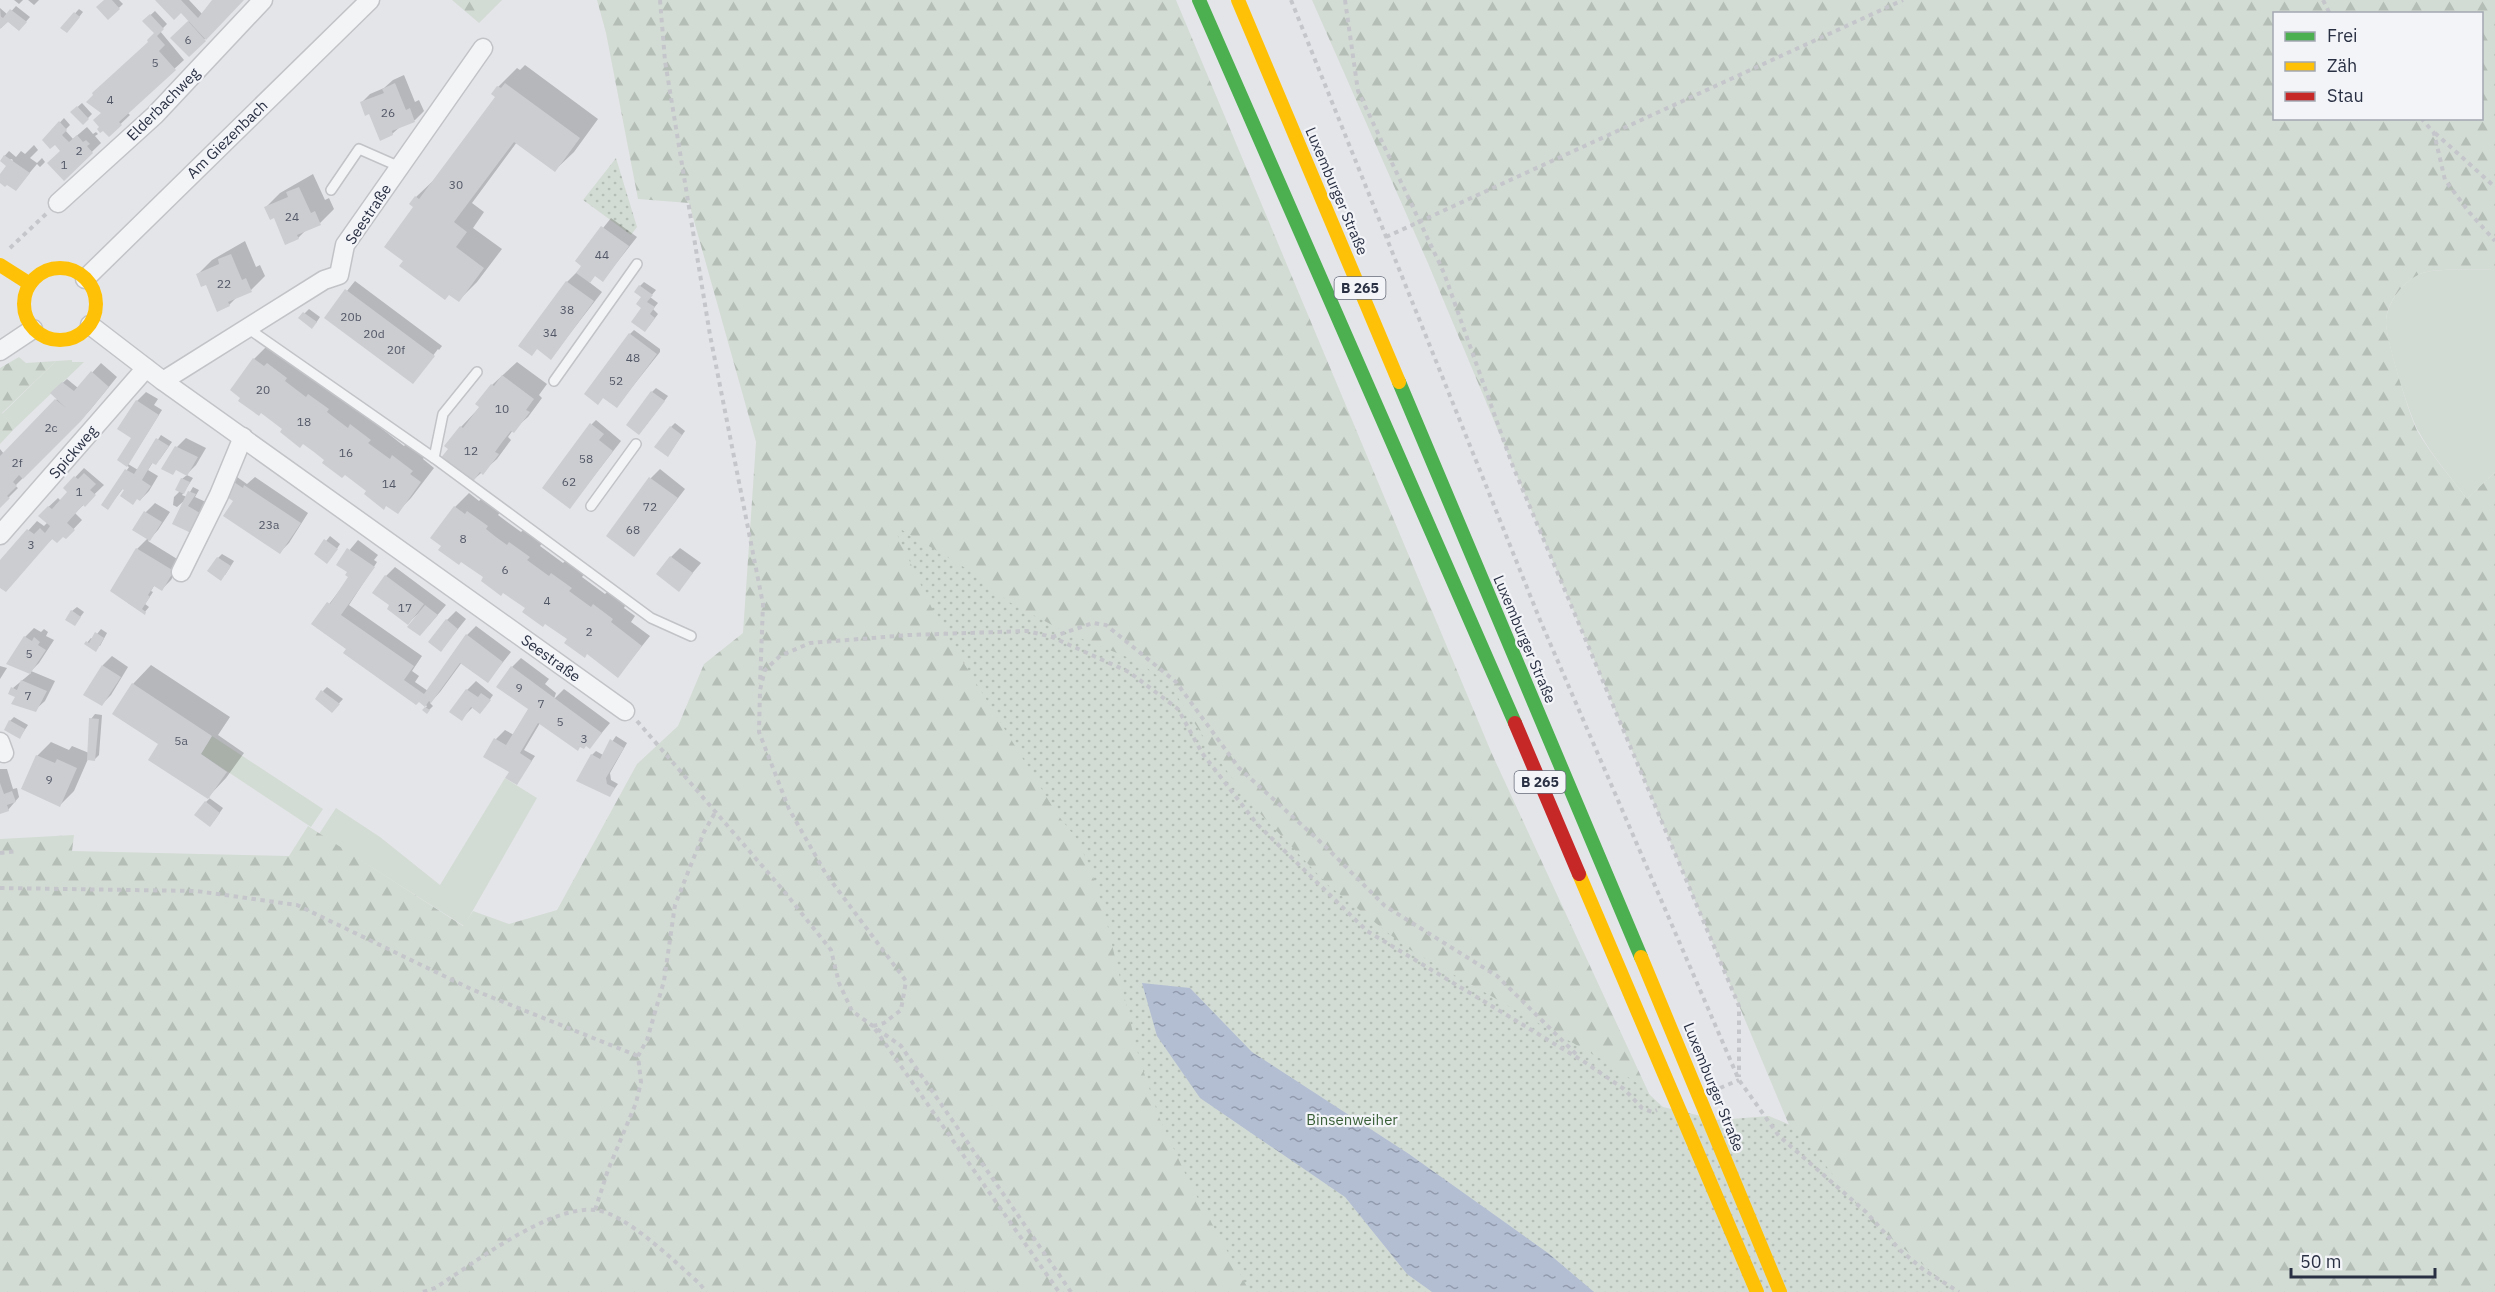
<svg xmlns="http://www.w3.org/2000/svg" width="2495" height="1292" font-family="'IBM Plex Sans',sans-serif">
<defs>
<pattern id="forest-firs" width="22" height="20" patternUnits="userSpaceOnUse" patternTransform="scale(1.5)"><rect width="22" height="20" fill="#d3dcd4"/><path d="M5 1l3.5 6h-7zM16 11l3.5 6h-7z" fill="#b5bdb7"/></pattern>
<pattern id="park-dots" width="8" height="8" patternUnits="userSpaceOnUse" patternTransform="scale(1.5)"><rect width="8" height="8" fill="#d3dcd4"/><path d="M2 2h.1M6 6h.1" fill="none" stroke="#b5bdb7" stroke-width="1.8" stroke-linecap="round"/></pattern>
<pattern id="water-ripples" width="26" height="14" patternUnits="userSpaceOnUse" patternTransform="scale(1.5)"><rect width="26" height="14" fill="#b3bed3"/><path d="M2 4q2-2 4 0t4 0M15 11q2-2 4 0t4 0" fill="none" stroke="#929bad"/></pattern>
</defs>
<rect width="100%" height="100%" fill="#e4e5e9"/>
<g fill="#d3dcd4">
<path d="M2495,269V472L2467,499C2451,477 2432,456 2419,432C2410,417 2386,340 2386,323C2386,304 2402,283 2418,275C2431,267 2478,270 2495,269Z"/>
<polygon points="72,360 72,362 84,362 15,428 2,414 56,361"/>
<polygon points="212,736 323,809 311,827 201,754"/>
<polygon points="505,778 537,798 464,926 319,834 336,808 380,837 440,885"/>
</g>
<g fill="url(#forest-firs)" fill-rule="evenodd">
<polygon points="452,0 502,0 479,23"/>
<polygon points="597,0 1176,0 1492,754 1677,1154 1432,1292 0,1292 0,839 74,835 72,851 289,856 308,826 463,926 473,911 509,924 557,910 637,764 678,726 704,664 743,633 756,442 689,203 638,199 606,33"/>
<path d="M1312,0H2495V269C2478,270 2431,267 2418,275C2402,283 2386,304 2386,322C2386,339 2410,417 2418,432C2431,455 2451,477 2467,499L2495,472V1292H1859L1427,261ZM2274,14H2482V118H2274Z"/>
<polygon points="19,357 26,363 56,361 2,413 15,428 0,444 0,368"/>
</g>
<g fill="url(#park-dots)">
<polygon points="616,158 637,227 631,235 583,200"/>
<polygon points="892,524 967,569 1009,602 1067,633 1137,661 1169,684 1218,759 1253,806 1328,885 1407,948 1601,1059 1637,1083 1663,1107 1718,1120 1769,1116 1790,1125 1815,1152 1868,1219 1956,1292 1250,1292 1191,1186 1159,1117 1139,1058 1104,911 1090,867 1076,838 1057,814 939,623"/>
</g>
<polygon fill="url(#water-ripples)" points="1142,983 1190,988 1252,1052 1409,1154 1548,1253 1594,1292 1432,1292 1407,1274 1345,1197 1200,1098 1157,1036"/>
<g fill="#0003">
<polygon points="14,0 23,0 19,4"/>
<polygon points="28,0 39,0 34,5"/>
<polygon points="105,0 119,0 123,4 108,18"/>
<polygon points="157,0 189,0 203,15 213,0 243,0 189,55 172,38 190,20 181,11"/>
<polygon points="16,6 30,17 23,25 8,21 1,28 0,8 8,15"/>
<polygon points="79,9 83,12 71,27 62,28"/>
<polygon points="155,11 167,24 160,31 184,60 127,112 130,115 109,135 102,113 156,33 144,21"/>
<polygon points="525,65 598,119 574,152 555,170 517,142 472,203 484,212 473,228 502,249 477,282 459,300 405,260 416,197 435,179 497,96 498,87 517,68 520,70"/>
<polygon points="404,75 415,102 419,100 424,111 415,120 401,126 392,134 361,103 370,94 384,88 393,80"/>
<polygon points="82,103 92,114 83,123 72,112"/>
<polygon points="64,118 70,125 65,130 73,139 87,127 93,134 96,132 98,134 95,136 101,143 64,179 62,151 55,143 44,140"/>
<polygon points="34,145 38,150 30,158 37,163 42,158 45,162 40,167 37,164 16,189 0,181 0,177 13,160 11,159 6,164 1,160 9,151 16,157 21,151 25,154"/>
<polygon points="313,174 325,200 329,198 334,209 320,223 307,229 298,238 266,207 280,193"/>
<polygon points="611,218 637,237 603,280 596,274 589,282 602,292 551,358 538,348 520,345 567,282 583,266 577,261"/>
<polygon points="245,241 256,267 260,265 265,276 251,290 238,296 229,305 198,274 212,260"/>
<polygon points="355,281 442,346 439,350 438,349 413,382 326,317"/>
<polygon points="644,282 656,290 650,297 658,303 653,309 658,314 649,326 640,286"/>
<polygon points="309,309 320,317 316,323 300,318"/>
<polygon points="634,330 660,349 660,352 617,406 603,396 630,334"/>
<polygon points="268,345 362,414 365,412 384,425 381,428 404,446 407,443 425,456 423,459 434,468 411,498 397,512 232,390 254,359"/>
<polygon points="517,362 547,384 539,395 542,398 528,417 513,430 508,437 511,440 497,459 472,481 450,448 461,427 481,406 478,404 492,385"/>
<polygon points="101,363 117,377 90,410 15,486 18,488 0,506 0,449 4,454 58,398 52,393 67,379 78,388"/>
<polygon points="656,388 668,396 643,429 652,392"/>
<polygon points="146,392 158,399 154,405 162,410 128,464 138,470 161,435 172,442 160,459 153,462 148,470 158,476 149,491 140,500 124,487 108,508 103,505 129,467 119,460 137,431 137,401"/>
<polygon points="596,420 621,441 570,507 592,424"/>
<polygon points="675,423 685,431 668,455 671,427"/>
<polygon points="186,438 206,448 196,465 187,474 177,447"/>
<polygon points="84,468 104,485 75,513 82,520 66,537 63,535 53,538 0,587 0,562 37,521 44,526 48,522 40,515 58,498 61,501 70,492 65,488"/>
<polygon points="660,469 685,489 634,555 651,478"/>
<polygon points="187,475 193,478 182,495 187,497 193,487 199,490 195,497 208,503 191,531 185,500 177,507 173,505 174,497 180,491 182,479"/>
<polygon points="237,477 247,484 255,477 308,513 289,543 280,552 233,481"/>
<polygon points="469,493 479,501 482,498 500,512 498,515 510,524 521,532 524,529 542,543 540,546 563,563 566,560 584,574 582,577 605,594 608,591 626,604 624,608 635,616 631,622 650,636 618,676 485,577 455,507"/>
<polygon points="155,503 170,512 158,530 148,541 182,562 171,580 162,589 155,584 151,591 153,592 145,604 149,607 144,613 128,603 137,549 148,538 134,530 146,512"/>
<polygon points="330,536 340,544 331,558 316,554"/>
<polygon points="358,540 378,555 374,560 377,562 349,605 422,656 412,671 419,676 415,682 428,691 467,635 476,626 511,652 488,681 462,662 440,692 430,703 433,706 427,712 424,710 427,706 419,700 314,624 352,574 338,564"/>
<polygon points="680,548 701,563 678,590 671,557"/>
<polygon points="222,554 234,561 225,575 218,558"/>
<polygon points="395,567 446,605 429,625 418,614 408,623 391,605 386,576"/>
<polygon points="77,607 84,612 75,624 72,611"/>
<polygon points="456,611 466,619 441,650 447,620"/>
<polygon points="34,628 41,632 44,629 48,632 46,636 54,640 39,663 31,671 55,681 45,701 35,710 17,696 13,688 31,673 25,637"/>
<polygon points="101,629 107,633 100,646 86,644 91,638 93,639"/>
<polygon points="112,656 128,667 111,695 102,704 103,665"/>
<polygon points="521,658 549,679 545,684 556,693 554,699 564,689 610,723 590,747 587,745 581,745 540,723 524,750 535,756 517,783 514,765 485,756 496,739 505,730 514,735 530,709 512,667"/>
<polygon points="151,665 230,717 218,735 244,753 226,778 208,797 223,808 214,821 206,802 210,798 150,760 160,744 133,684"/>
<polygon points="0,666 7,668 0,679"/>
<polygon points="476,681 493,695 484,708 473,707 461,719 467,690"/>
<polygon points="327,687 343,699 332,711 323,691"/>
<polygon points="95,714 102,715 99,755 95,759 88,759 74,791 60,805 37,756 51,742 69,750 72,746 89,753 91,719"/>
<polygon points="14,717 28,725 20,737 10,721"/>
<polygon points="616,736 627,743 610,773 611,780 618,784 610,795 592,755 596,751 603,755"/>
<polygon points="0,769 7,769 13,789 17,788 19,797 8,810 0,812"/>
</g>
<g fill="#cccdd1">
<polygon points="104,0 112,0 120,9 108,20 96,7"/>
<polygon points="155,0 181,0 198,18 212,0 244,0 206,40 181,13 174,20"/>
<polygon points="10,9 27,22 19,31 8,22 0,29 0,16 3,18"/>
<polygon points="74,12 80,17 67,33 60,28"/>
<polygon points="150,14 164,29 157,36 165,45 159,51 176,70 119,122 122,125 109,137 103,131 100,133 97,129 99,127 93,120 101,113 86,102 93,95 92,93 148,42 147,40 154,33 142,21"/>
<polygon points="188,21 206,41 189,57 170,38"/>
<polygon points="395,83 406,110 410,108 415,122 392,131 393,135 380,141 369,114 365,116 360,102 384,93 382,89"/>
<polygon points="505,83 580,138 555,172 514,142 454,222 467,232 456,247 484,268 459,302 449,295 445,300 399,266 403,261 384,247 413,207 409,204 415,196 419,199 495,97 491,94 497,86 501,88"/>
<polygon points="77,106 89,119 83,125 70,112"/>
<polygon points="59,121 67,130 62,135 69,142 77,135 83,142 86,140 90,144 87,146 93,153 64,181 47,163 60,151 55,145 50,149 42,140"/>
<polygon points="4,155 30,173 16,191 7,185 5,187 0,183 0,174 6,166 0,161"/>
<polygon points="299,187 311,213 315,211 321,225 297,235 299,239 285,245 274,218 270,220 264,207 288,197 286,192"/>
<polygon points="601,226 629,246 603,282 595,276 590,283 576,273 581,266 575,261"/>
<polygon points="231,254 242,280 246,278 252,292 228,302 230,306 217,312 206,285 201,287 196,274 219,264 218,259"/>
<polygon points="566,281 594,301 551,360 537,349 532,356 518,346"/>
<polygon points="639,285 653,295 647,302 655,307 650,314 655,318 645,332 631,322 641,308 636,304 641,297 634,292"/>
<polygon points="345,289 435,356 413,384 324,318"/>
<polygon points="303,312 317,322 312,329 298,318"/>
<polygon points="629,333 657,354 617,408 603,398 598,405 584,394"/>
<polygon points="253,358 264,366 267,363 287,378 285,381 306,397 308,394 329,409 327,412 348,428 350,424 371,440 368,443 390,459 392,455 413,471 410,474 421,482 398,514 386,506 384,510 364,494 366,491 345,475 342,478 322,463 324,460 314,452 303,444 300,448 280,432 282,429 261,413 259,416 238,401 240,398 230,390"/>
<polygon points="91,371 109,387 81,421 23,479 19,475 13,482 17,486 7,496 10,498 0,508 0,456 55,399 66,408 50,393 62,382 74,391"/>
<polygon points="502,375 534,399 526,410 530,412 514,433 511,431 503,441 495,452 499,454 483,475 480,472 472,483 440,459 448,449 444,446 460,426 463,428 479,407 475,404 491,384 494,386"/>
<polygon points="651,391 665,401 639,435 626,425"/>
<polygon points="136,400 159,415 127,467 117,460 131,438 117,429"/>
<polygon points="590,423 604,434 599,440 613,451 570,509 542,488"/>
<polygon points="670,426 682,435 668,457 654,447"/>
<polygon points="156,438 169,446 156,465 152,463 142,480 151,486 140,501 137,499 133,505 120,496 124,490 122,489 108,510 101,505 125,469 134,474"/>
<polygon points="175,446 198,457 187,476 176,470 173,475 161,469"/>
<polygon points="84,473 96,484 90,490 96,495 85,507 83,505 67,523 75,530 66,539 63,537 57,543 52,539 6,592 0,588 0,560 27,529 34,534 40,528 45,533 50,526 38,516 48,506 52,509 67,492 63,488 74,476 78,479"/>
<polygon points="649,477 678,498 634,557 606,536"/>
<polygon points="181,478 190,482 184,494 175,490"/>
<polygon points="231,480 243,488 244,485 301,523 280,554 223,516 233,501 224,495"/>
<polygon points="188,491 196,494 188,506 200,513 191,533 172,524"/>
<polygon points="454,506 465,514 467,511 488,526 486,529 496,537 507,545 509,542 530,557 527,560 549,576 551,573 572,588 569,591 591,607 593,604 613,619 611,622 642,646 618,678 587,654 585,658 564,643 567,639 545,624 543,627 522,612 525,608 503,593 501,596 481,581 483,577 461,562 459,565 438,550 441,546 430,538"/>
<polygon points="144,511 162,522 150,541 132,530"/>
<polygon points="324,539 338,549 327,564 314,554"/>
<polygon points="136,548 174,571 162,591 154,586 148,595 150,597 142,609 146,612 145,615 110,591"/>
<polygon points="347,548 375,567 341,615 414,666 404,680 424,694 466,634 503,662 488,683 460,663 431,703 429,701 425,707 430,710 427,714 422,710 425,707 419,702 416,705 343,653 346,649 311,624 327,602 330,604 348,577 345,575 347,572 336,565"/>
<polygon points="670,556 693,573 679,592 656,574"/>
<polygon points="217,557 231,566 221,581 207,571"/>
<polygon points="385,575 424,604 408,625 387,609 389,605 372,593"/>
<polygon points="425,605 438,615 420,636 407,627"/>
<polygon points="71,610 81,617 75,626 65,620"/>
<polygon points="446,619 458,629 441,652 428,642"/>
<polygon points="95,632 104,638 96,652 84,644 86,641 89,643"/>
<polygon points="24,636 32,641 34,637 40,642 38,645 46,650 30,674 6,664"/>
<polygon points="102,665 121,677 102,706 83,695"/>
<polygon points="511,666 602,733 590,749 586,746 584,749 580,747 578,751 538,723 520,753 532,761 517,785 505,778 509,772 483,757 494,738 506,745 528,709 496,687"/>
<polygon points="21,680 47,691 36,712 11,704 15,697 8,694 11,687 17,690"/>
<polygon points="132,683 212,736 201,754 227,772 208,799 148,760 158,744 112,714"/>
<polygon points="466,689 478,697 481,693 491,700 480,714 471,707 462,721 449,712"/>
<polygon points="321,690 340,704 332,713 315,699"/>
<polygon points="89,718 99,719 95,761 87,760"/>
<polygon points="9,720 25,729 20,739 4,730"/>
<polygon points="610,739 624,748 606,778 607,784 615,788 610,797 576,781 591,754 600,759"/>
<polygon points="36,755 55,763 57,759 77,768 60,807 21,789"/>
<polygon points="0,783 4,794 12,791 16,802 7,805 9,811 0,814"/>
<polygon points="205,801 220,813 210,827 194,815"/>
</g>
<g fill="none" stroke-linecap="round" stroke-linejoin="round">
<g stroke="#c2c3c7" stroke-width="12">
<g id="lane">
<polyline points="331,190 359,149 400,167"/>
<polyline points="246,327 434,458 651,618 691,636"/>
<polyline points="554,381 637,264"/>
<polyline points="434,458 443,414 477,372"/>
<polyline points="591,506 636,444"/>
</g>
</g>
<g stroke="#c2c3c7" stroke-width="21">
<g id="street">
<polyline points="58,203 155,115 263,0"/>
<polyline points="85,279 370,0"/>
<polyline points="90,325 163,381 625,711"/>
<polyline points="0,351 33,329"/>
<polyline points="163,381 324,280 339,275 345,245 483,48"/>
<polyline points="0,535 146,368"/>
<polyline points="181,572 219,495 243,437"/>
<polyline points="0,742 4,753"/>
</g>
</g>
<g stroke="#c5c6cb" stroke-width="4" stroke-dasharray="4.5 4.5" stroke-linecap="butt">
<polyline points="660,0 665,61 710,335 763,604 760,684"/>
<polyline points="1291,0 1540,620 1739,1080 1779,1136 1866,1212 1900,1250 1924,1270 1959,1292"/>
<polyline points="1345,0 1358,91 1444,273 1512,464 1739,1006 1739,1077"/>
<polyline points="2323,0 2330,14"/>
<polyline points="2421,118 2434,133 2445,180 2469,212 2495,241"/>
<polyline points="2435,133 2495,187"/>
<polyline points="1386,237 1903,0"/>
<polyline points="10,248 46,214"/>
<polyline points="1052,637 1093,623 1106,625 1176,682 1239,768 1325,846 1385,906 1497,976 1578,1056"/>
<polyline points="637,721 783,890 831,950 839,983 852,1011 901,1046 1071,1292"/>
<polyline points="0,853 17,851"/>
<polyline points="0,888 196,891 297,905 471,989 638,1056"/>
<polyline points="873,1026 884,1023 901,1010 906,981 826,874 789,809 759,732 760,690 765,670 780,656 810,643 909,635 1027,631 1052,637 1129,672 1178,709 1202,753 1257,824 1367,931 1583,1061 1624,1089 1642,1108 1652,1112 1657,1110"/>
<polyline points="875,1029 1059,1292"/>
<polyline points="1720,1088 1739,1080"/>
<polyline points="595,1210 608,1170 636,1103 641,1082 638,1056 647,1040 664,981 675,905 704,832 716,811"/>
<path d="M423,1292L435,1288C473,1264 549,1205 595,1210C626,1213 676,1263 700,1284L706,1292"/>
</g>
<use href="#lane" stroke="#f3f4f6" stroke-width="9"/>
<use href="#street" stroke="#f3f4f6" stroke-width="18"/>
<g stroke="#4caf50" stroke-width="14">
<polyline points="1199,0 1515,723"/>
<polyline points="1399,382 1641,957"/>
</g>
<g stroke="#ffc107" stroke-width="14">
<polyline points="1238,0 1399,382"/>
<polyline points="0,265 30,284"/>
<circle cx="60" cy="304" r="36"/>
<polyline points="1579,874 1757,1292"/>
<polyline points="1641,957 1780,1292"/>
</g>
<polyline stroke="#c62828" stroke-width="14" points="1515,723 1579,874"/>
</g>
<g text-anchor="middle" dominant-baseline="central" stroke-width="4.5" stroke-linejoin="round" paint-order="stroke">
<g font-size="12" fill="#535867">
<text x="188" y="39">6</text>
<text x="155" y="62">5</text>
<text x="110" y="99">4</text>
<text x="388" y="112">26</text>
<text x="79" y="150">2</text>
<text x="64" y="164">1</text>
<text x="456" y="184">30</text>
<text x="292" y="216">24</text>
<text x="602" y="254">44</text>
<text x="224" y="283">22</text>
<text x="567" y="309">38</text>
<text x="351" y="316">20b</text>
<text x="550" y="332">34</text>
<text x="374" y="333">20d</text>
<text x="396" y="349">20f</text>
<text x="633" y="357">48</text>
<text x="616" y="380">52</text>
<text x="263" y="389">20</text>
<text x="502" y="408">10</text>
<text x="304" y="421">18</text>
<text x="51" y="427">2c</text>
<text x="471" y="450">12</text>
<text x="346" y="452">16</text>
<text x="586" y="458">58</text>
<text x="17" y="462">2f</text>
<text x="569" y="481">62</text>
<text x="389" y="483">14</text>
<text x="79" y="491">1</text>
<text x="650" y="506">72</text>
<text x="269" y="524">23a</text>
<text x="633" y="529">68</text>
<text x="463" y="538">8</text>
<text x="31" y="544">3</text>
<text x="505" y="569">6</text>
<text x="547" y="600">4</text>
<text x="405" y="607">17</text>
<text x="589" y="631">2</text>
<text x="29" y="653">5</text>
<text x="519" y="687">9</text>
<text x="28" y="695">7</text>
<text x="541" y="703">7</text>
<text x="560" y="721">5</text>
<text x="584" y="738">3</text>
<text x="181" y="740">5a</text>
<text x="49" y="779">9</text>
</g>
<g fill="#f2f4f8" stroke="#666b79" stroke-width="1.5">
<rect x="1334.5" y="277" width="51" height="22" rx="4.5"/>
<rect x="1514.5" y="771" width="51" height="22" rx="4.5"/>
</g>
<g font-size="14" font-weight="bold" fill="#2a3043">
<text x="1360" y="288">B 265</text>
<text x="1540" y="782">B 265</text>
</g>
<g font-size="15" fill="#2a3043" stroke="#f2f4f8">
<text transform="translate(163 104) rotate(-45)">Elderbachweg</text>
<text transform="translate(227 139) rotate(-44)">Am Giezenbach</text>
<text transform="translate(1337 191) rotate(67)">Luxemburger Straße</text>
<text transform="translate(368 214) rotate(-56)">Seestraße</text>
<text transform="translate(73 452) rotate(-49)">Spickweg</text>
<text transform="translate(1525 639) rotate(67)">Luxemburger Straße</text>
<text transform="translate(551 658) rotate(36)">Seestraße</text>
<text transform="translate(1714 1087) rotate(68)">Luxemburger Straße</text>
</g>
<g font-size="15" fill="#395f37" stroke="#f2f4f8">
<text x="1352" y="1119">Binsenweiher</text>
</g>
</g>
<rect x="2273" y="12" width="210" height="108" fill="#f2f4f8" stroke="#a2a6b0" stroke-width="1.5"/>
<rect x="2285" y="32" width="30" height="9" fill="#4caf50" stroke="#a2a6b0" stroke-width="1.5"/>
<text x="2327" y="42" font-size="18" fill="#2a3043">Frei</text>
<rect x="2285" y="62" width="30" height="9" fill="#ffc107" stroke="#a2a6b0" stroke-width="1.5"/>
<text x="2327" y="72" font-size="18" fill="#2a3043">Zäh</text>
<rect x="2285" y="92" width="30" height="9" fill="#c62828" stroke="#a2a6b0" stroke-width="1.5"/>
<text x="2327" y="102" font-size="18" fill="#2a3043">Stau</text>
<path d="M2291 1268v9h144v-9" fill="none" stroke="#2a3043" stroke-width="3"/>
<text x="2300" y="1268" font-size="18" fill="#2a3043" stroke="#f2f4f8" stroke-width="4.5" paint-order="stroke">50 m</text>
</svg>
